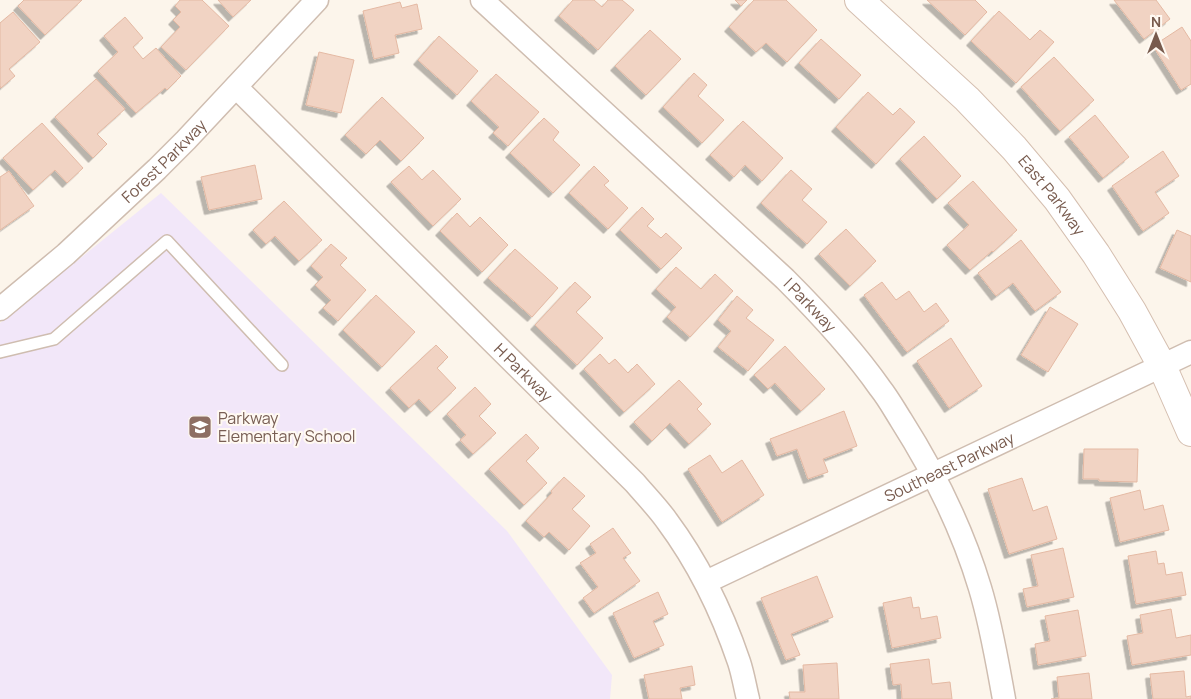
<svg xmlns="http://www.w3.org/2000/svg" width="1191" height="699" font-family="Manrope,sans-serif">
<defs>
<filter id="shadow"><feDropShadow dx="-4.5" dy="4.5" stdDeviation="0" flood-color="#0004"/></filter>
</defs>
<rect width="100%" height="100%" fill="#fcf5eb"/>
<polygon fill="#f2e7f9" points="161,193 507,531 612,675 610,699 0,699 0,323"/>
<g fill="#f1d3c3" stroke="#e4b9a3" filter="url(#shadow)">
<polygon points="24,0 82,0 45,35 18,6"/>
<polygon points="180,0 202,0 229,26 186,70 161,47 180,27 173,20 181,12 175,6"/>
<polygon points="218,0 251,0 233,17"/>
<polygon points="573,0 594,0 602,7 608,0 622,0 634,10 598,50 559,16"/>
<polygon points="735,0 747,0 741,6"/>
<polygon points="754,0 786,0 817,30 787,62 766,43 756,52 729,27"/>
<polygon points="927,0 975,0 987,12 965,35"/>
<polygon points="1114,0 1156,0 1170,19 1144,39"/>
<polygon points="400,2 402,8 417,4 422,29 395,35 399,53 374,59 363,11"/>
<polygon points="999,11 1030,40 1040,30 1054,42 1016,83 971,41"/>
<polygon points="13,12 40,42 9,69 15,76 1,88 0,86 0,23"/>
<polygon points="125,17 143,38 133,47 143,59 156,48 181,76 167,90 165,88 136,113 98,71 118,52 104,36"/>
<polygon points="1182,27 1191,41 1191,84 1181,90 1153,46"/>
<polygon points="650,30 681,59 646,95 615,66"/>
<polygon points="439,36 478,71 457,95 418,60"/>
<polygon points="821,39 861,75 839,99 799,63"/>
<polygon points="319,52 354,60 341,113 306,105"/>
<polygon points="1054,57 1094,100 1060,131 1021,87"/>
<polygon points="694,73 707,85 698,96 724,120 702,143 663,107"/>
<polygon points="496,74 539,112 508,146 493,133 499,127 471,101"/>
<polygon points="96,79 125,109 97,134 107,144 93,158 55,117"/>
<polygon points="868,92 893,115 900,108 915,122 876,164 836,127"/>
<polygon points="382,97 424,138 401,161 380,140 366,154 345,135"/>
<polygon points="1095,115 1129,157 1103,178 1069,137"/>
<polygon points="544,118 559,132 553,140 580,165 553,193 510,153"/>
<polygon points="743,121 783,158 762,181 745,165 734,177 710,155"/>
<polygon points="42,123 83,168 67,183 55,170 33,190 3,158"/>
<polygon points="924,136 961,176 937,199 900,159"/>
<polygon points="1163,151 1179,176 1155,192 1169,213 1143,231 1112,186"/>
<polygon points="255,165 262,199 209,210 201,177"/>
<polygon points="409,166 422,180 433,170 461,199 433,226 391,182"/>
<polygon points="594,166 609,181 604,185 628,208 608,229 569,193"/>
<polygon points="791,170 812,189 802,200 827,222 807,244 761,203"/>
<polygon points="9,171 34,206 0,230 0,177"/>
<polygon points="973,181 1017,230 993,252 992,251 970,270 947,245 969,225 948,203"/>
<polygon points="284,201 322,240 299,261 275,236 266,244 253,230"/>
<polygon points="642,207 654,219 647,226 661,238 666,233 682,248 661,269 620,230"/>
<polygon points="457,213 470,227 480,217 508,245 482,272 440,231"/>
<polygon points="846,229 876,261 850,286 819,254"/>
<polygon points="1177,230 1191,236 1191,282 1160,268"/>
<polygon points="1021,240 1061,292 1035,311 1013,283 996,296 978,273"/>
<polygon points="331,244 347,258 340,265 366,290 338,321 323,308 331,300 315,285 323,277 311,266"/>
<polygon points="515,249 558,288 532,317 488,278"/>
<polygon points="676,267 701,289 715,274 733,291 690,337 667,317 676,307 656,289"/>
<polygon points="575,282 591,297 576,312 603,338 577,365 535,325"/>
<polygon points="882,282 896,300 909,291 924,312 936,303 949,321 907,352 864,295"/>
<polygon points="376,295 415,332 382,367 343,330"/>
<polygon points="737,296 753,310 746,318 774,340 748,371 718,347 731,331 718,320"/>
<polygon points="1050,307 1078,324 1048,372 1021,355"/>
<polygon points="951,338 982,386 949,408 917,361"/>
<polygon points="436,345 448,357 437,368 456,388 431,412 419,399 409,408 390,388"/>
<polygon points="785,346 825,389 801,411 775,383 768,389 754,375"/>
<polygon points="600,354 609,364 615,359 628,373 637,364 655,384 624,412 584,369"/>
<polygon points="679,380 702,404 697,409 711,424 689,444 670,423 652,441 634,422"/>
<polygon points="475,387 491,404 479,416 496,433 473,454 460,440 466,435 447,414"/>
<polygon points="844,411 857,446 823,459 828,472 808,479 797,449 777,456 770,439"/>
<polygon points="526,434 539,448 526,461 547,483 524,505 489,469"/>
<polygon points="1084,449 1138,449 1137,482 1099,481 1099,479 1083,479"/>
<polygon points="710,455 722,473 742,460 764,495 722,522 688,469"/>
<polygon points="564,477 585,496 572,509 590,526 569,550 549,532 544,537 526,521 552,493 551,491"/>
<polygon points="1022,478 1033,511 1047,506 1057,539 1009,554 988,489"/>
<polygon points="1140,490 1144,510 1163,505 1169,530 1120,542 1110,498"/>
<polygon points="613,528 631,553 623,558 640,581 594,613 583,598 598,587 580,563 596,553 590,544"/>
<polygon points="1063,548 1074,597 1027,607 1023,589 1038,586 1031,555"/>
<polygon points="1156,551 1158,564 1164,563 1166,575 1182,572 1186,595 1136,604 1128,556"/>
<polygon points="817,576 833,617 791,634 800,655 786,660 761,598"/>
<polygon points="658,592 668,614 653,621 664,645 634,658 613,613"/>
<polygon points="911,597 913,608 919,607 921,619 937,616 941,638 892,648 883,603"/>
<polygon points="1171,609 1176,638 1191,635 1191,655 1132,665 1127,636 1143,633 1140,615"/>
<polygon points="1078,610 1086,656 1038,665 1035,644 1050,641 1045,616"/>
<polygon points="929,659 932,684 950,682 952,699 902,699 901,684 893,685 890,664"/>
<polygon points="837,663 839,699 790,699 789,692 805,692 803,665"/>
<polygon points="692,666 695,685 680,688 682,699 649,699 644,675"/>
<polygon points="1184,671 1186,697 1191,696 1191,699 1153,699 1150,674"/>
<polygon points="1089,673 1092,699 1051,699 1059,698 1057,677"/>
</g>
<g fill="none" stroke-linecap="round" stroke-linejoin="round">
<g stroke="#cfbdb0" stroke-width="14">
<polyline id="lane" points="0,352 54,339 167,241 282,365"/>
</g>
<g stroke="#cfbdb0" stroke-width="25">
<g id="street">
<path id="s1" d="M482,0L785,279C819,313 852,348 880,388C888,398 894,409 901,420C934,472 962,528 980,588C991,624 997,661 1004,699"/>
<path id="s2" d="M236,87L635,483C646,496 658,508 667,521C699,564 722,612 739,662C743,674 745,687 748,699"/>
<path id="s3" d="M0,309L66,254L157,169L186,140L317,0"/>
<path id="s4" d="M706,582L1191,352"/>
</g>
</g>
<g stroke="#d5bfb0" stroke-width="30">
<g id="secondary">
<path id="s5" d="M859,0L967,99L1014,148L1057,199L1096,254L1132,311L1162,366L1191,432"/>
</g>
</g>
<use href="#lane" stroke="#fff" stroke-width="11"/>
<use href="#street" stroke="#fff" stroke-width="22"/>
<use href="#secondary" stroke="#fff" stroke-width="28"/>
</g>
<defs>
<g id="school-square" transform="scale(1.25)"><rect x="-9" y="-9" width="18" height="18" rx="4" fill="#8d6e63" stroke="#fff9f2"/><path d="M0-5L7-2L0 1L-7-2ZM-4 1L0 2.5L4 1V4Q0 6-4 4Z" fill="#fff"/></g>
</defs>
<g fill-rule="evenodd">
<use href="#school-square" x="200" y="427"/>
</g>
<g text-anchor="middle" dominant-baseline="central" stroke-width="4" stroke-linejoin="round" paint-order="stroke">
<g font-size="16" fill="#785b4e" stroke="#fff9f2">
<text stroke="none"><textPath href="#s3" startOffset="221">Forest Parkway</textPath></text>
<text stroke="none"><textPath href="#s5" startOffset="275">East Parkway</textPath></text>
<text stroke="none"><textPath href="#s1" startOffset="448">I Parkway</textPath></text>
<text stroke="none"><textPath href="#s2" startOffset="405">H Parkway</textPath></text>
<text stroke="none"><textPath href="#s4" startOffset="269">Southeast Parkway</textPath></text>
</g>
<g font-size="16" fill="#785e54" stroke="#fff9f2" text-anchor="start">
<text x="218" y="418">Parkway<tspan x="218" dy="18">Elementary School</tspan></text>
</g>
</g>
<g transform="translate(1156 35)" stroke="#fff9f2" stroke-width="4" paint-order="stroke">
<path d="M0-4L9 19L0 12L-9 19Z" fill="#785b4e"/>
<text y="-8" font-size="14" font-weight="bold" text-anchor="middle" fill="#785b4e">N</text>
</g>
</svg>
